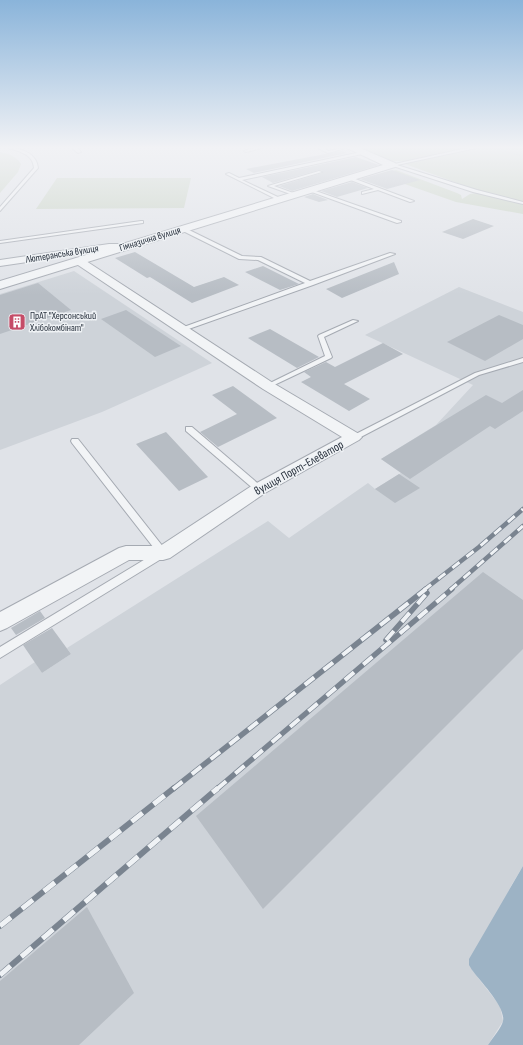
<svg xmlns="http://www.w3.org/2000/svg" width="523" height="1045" font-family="'Sofia Sans Condensed',sans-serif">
<rect width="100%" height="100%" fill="#e0e3e8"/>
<g fill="#ced3d9">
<polygon points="74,271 212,363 102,412 0,450 0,294"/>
<polygon points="459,287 523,312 523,866 511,886 472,970 500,1006 503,1021 488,1045 0,1045 0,685 35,662 42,673 71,654 67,648 268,521 289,538 368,483 375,489 401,473 381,459 436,425 473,385 365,335"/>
</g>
<g fill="#c6d1c1">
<polygon points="357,148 523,148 523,214 456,202 379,175 396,170 457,193 461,195 462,199 470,194 482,192 405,164 407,163 402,161 389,161"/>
<path d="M0,152C9,154 16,156 21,164L18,172L0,193Z"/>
<polygon points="57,178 191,178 184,208 36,209"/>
</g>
<path fill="#9db3c5" d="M523,866V1045H488C492,1039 502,1027 503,1021C506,1007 480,981 472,970L469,965V959Z"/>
<g fill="#b7bdc4">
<polygon points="341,151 347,153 254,173 246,169"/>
<polygon points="356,157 379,165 292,191 279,186 322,173 323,171 319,170 273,183 262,177"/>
<polygon points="392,170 420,180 387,189 360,179"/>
<polygon points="352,182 368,188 337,197 321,191"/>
<polygon points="313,194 328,200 319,202 304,197"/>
<polygon points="473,219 494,226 463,239 442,232"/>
<polygon points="135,252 194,287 224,277 239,285 192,303 150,277 147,278 115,258"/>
<polygon points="394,262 399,274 342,298 326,289"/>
<polygon points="263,266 299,284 280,290 245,272"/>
<polygon points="38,283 71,310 0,334 0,295"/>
<polygon points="126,310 181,346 155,357 101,319"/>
<polygon points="499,315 523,325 523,339 485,361 447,342"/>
<polygon points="270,329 319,357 297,368 248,338"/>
<polygon points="383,343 403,354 344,384 370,399 349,411 301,382 311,377 304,372 326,362 335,367"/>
<polygon points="233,386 277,418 218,447 200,432 237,414 212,395"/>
<polygon points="523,390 523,411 495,429 490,426 410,479 381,459 486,395 502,403"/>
<polygon points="166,432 179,446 208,477 179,491 136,444"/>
<polygon points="399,474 420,488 395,503 375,489"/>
<polygon points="483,572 523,600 523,649 263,909 196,816"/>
<polygon points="40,611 45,618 16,635 11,628"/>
<polygon points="52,628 71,654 42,673 23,645"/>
<polygon points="87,907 134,993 79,1045 0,1045 0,981"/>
</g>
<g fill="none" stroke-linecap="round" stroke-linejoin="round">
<g stroke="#a5aab2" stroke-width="2">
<g id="service">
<path d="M9,148C22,148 37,154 38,168L0,211V207L34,168C33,154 20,152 9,148Z"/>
<polygon points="72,148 77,148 81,152 78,153"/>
<polygon points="253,148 262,148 246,152 244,151"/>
<polygon points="318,148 324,148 328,151 346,148 328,153"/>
<polygon points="467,148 476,148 397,165 477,190 523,202 523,204 473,192 390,165"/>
<polygon points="361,152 362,154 242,180 282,199 280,201 226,174 229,173 239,178"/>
<polygon points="319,171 322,172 274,186 296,194 296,196 268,186"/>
<polygon points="348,177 350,177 414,201 410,202 378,190 362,194 362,192 374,189 348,179"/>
<polygon points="310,189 401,221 401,222 397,223 309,191"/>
<polygon points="141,221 143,221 143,223 0,243 0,241"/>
<polygon points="181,228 185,228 242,256 261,257 310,281 390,253 395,254 313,285 183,331 180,329 181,328 305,283 258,260 239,259 181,230"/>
<polygon points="353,320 358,321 324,337 332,357 331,358 270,387 266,387 266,385 325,356 318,336 319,335"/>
<polygon points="523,358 523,362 479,375 357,439 351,439 350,437 475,373"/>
<polygon points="186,427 192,427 262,487 263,489 262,491 256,491 186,431"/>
<polygon points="72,439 78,439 168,553 166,556 0,658 0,647 157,552 72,443 71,441"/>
</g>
</g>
<g stroke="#a5aab2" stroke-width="2">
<g id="minor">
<polygon points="109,244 123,244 128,247 123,250 109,250 0,266 0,260"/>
<polygon points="79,258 83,259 273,383 359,434 362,437 359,440 265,493 170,558 163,560 129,560 7,628 0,631 0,612 119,548 126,546 160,546 253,485 342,437 263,389 75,263 74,261 75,259"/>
</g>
</g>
<g stroke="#a5aab2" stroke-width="2">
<polygon id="tertiary" points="347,148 360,148 395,163 397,165 395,167 0,289 0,281 383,165"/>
</g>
<g stroke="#babec2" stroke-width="1" stroke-dasharray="1.5 1.5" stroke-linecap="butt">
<polyline points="493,148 523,156"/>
<polyline points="400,153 406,148"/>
</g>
<use href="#service" fill="#f2f4f6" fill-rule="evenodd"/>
<use href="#minor" fill="#f2f4f6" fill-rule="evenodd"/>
<use href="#tertiary" fill="#f2f4f6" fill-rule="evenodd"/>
<g stroke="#7a8490" stroke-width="4.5">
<g id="rail-far2">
<polyline points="424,590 479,547 523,509"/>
<polyline points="450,590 523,526"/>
</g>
</g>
<g stroke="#7a8490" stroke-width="5.5">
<g id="rail-far1">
<polyline points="386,640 427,593"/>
<polyline points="173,789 426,589"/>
<polyline points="217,789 452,589"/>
</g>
</g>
<g stroke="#7a8490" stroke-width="6">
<g id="rail">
<polyline points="0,926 174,788"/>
<polyline points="0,975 218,788"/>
</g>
</g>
<use href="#rail-far2" stroke="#eff2f5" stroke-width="3" stroke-dasharray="9" stroke-linecap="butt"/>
<use href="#rail-far1" stroke="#eff2f5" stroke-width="4" stroke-dasharray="12" stroke-linecap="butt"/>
<use href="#rail" stroke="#eff2f5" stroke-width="5" stroke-dasharray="14" stroke-linecap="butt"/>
</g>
<linearGradient id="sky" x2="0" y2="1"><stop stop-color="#8ab4da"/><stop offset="0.5" stop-color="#f1f2f5"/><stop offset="1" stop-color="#f1f2f5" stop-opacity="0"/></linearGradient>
<rect width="523" height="295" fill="url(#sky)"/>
<defs>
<g id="building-square" transform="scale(0.9)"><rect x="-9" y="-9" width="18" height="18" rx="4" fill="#c54c67" stroke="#eff2f5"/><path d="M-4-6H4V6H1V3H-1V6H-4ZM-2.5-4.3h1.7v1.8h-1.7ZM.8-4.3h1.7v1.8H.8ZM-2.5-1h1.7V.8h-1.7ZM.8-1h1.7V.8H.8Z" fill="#fff"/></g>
</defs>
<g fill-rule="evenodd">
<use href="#building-square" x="17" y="322"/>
</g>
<g text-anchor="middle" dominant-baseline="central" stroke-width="3" stroke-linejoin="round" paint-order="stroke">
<g font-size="10" fill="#29323e" stroke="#eff2f5">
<text transform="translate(150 239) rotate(-17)">Гімназична вулиця</text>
<text transform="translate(62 254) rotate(-9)">Лютеранська вулиця</text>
</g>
<g font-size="10" fill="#29323e" stroke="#eff2f5" text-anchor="start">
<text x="30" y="316">ПрАТ "Херсонський<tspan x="30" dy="12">Хлібокомбінат"</tspan></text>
</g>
<g font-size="12" fill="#29323e" stroke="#eff2f5">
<text transform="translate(299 468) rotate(-29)">вулиця Порт-Елеватор</text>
</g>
</g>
</svg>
